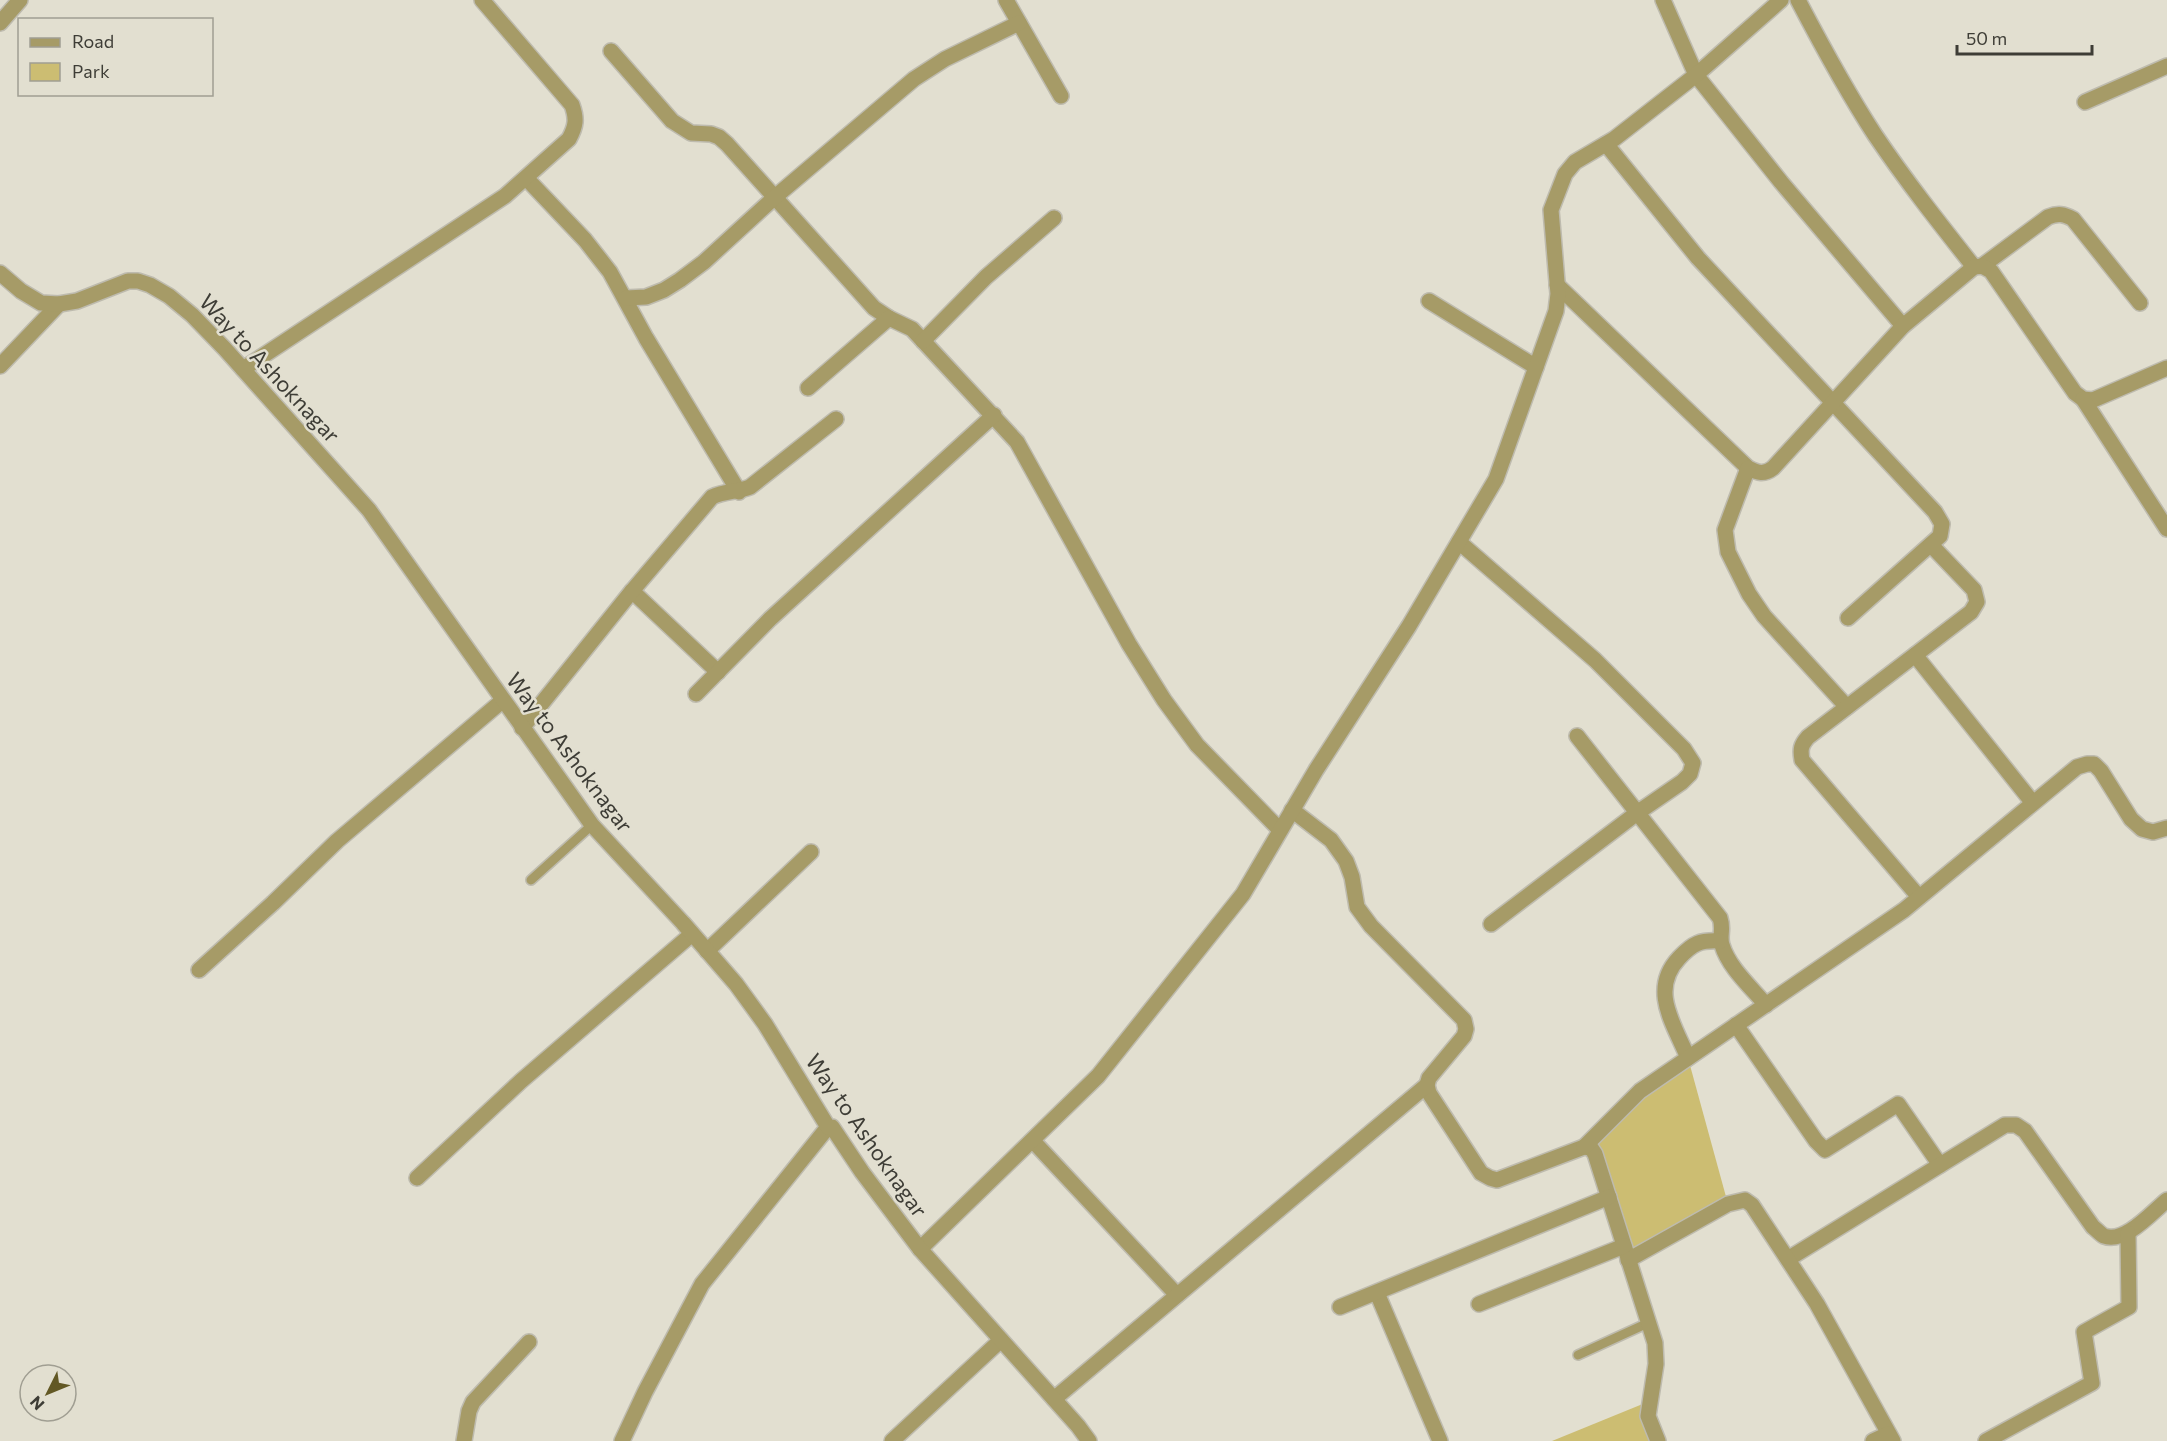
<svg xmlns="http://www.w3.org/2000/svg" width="2167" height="1441" font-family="Commissioner,sans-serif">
<rect width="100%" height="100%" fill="#e2dfd0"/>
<g fill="#ccbd72">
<polygon points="1688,1058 1728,1204 1628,1260 1584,1147"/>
<polygon points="1650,1401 1662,1441 1552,1441"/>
</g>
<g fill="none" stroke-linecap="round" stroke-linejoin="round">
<g stroke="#bebbae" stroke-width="12">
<g id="service">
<polyline points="531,880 592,825"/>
<polyline points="1578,1355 1648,1323"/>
</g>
</g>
<g stroke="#bebbae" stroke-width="18">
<g id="minor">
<polyline points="1006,0 1061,96"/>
<polyline points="1663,0 1696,75 1781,182 1903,326"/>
<path d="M1798,0C1822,46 1847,92 1875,135C1906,181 1940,224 1974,267"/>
<polyline points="0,23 20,0"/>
<polyline points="611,51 672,121 691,133 711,134 719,137 727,144 874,308 889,318 912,329 1017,442 1129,644 1164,700 1197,745 1280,830"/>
<polyline points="2085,102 2167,66"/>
<polyline points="1606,144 1698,258 1935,512 1942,524 1940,536 1848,618"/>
<polyline points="527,179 585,240 610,272 646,338 739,492"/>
<path d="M1982,266L2048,217C2058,213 2064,214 2073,219L2140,303"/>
<path d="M1557,285L1748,468C1758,473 1764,475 1773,468L1903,326L1974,267L1982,266L1991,271L2075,393L2083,399L2093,400L2167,368"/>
<polyline points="626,298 646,297 664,290 680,280 704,262 775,197 914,79 945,59 1019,23"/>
<polyline points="1429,301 1536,367"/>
<polyline points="923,341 986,277 1054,218"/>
<polyline points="0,366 59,304"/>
<path d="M243,369L505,196L569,139C576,126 577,119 572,105L482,0"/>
<polyline points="808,388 889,318"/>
<polyline points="2083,399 2167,529"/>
<polyline points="1748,468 1725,530 1728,552 1749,594 1764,616 1847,707"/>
<polyline points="1459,542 1595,660 1684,749 1693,763 1690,774 1682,782 1637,813 1491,924"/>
<polyline points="632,591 718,672"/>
<polyline points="1915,655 2033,803"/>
<polyline points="696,694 770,619 994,415"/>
<path d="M522,728L632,591L712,497C724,491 738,492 750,487L836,419"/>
<path d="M1577,736L1720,918C1724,930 1719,935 1722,945C1729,968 1751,987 1766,1005"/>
<polyline points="1292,810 1331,840 1346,861 1352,877 1357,907 1371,926 1464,1020 1466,1029 1464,1036 1429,1078 1427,1085 1429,1093 1481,1173 1490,1178 1497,1180 1584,1147 1591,1148 1595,1154 1655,1343 1656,1364 1648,1416 1658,1441"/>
<path d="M1919,897L1802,760C1800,749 1801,745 1808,737L1971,612L1977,602L1974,590L1931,545"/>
<polyline points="707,951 811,852"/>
<polyline points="199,970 273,903 337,841 502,701"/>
<polyline points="1736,1025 1816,1141 1825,1150 1898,1104 1940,1165"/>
<path d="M1688,1058C1674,1024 1649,990 1679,958C1693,943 1700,940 1720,941"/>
<polyline points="1033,1141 1177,1295"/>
<polyline points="1584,1147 1640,1091 1904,910 2077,767 2087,764 2094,764 2101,771 2131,819 2142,829 2153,832 2167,828"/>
<polyline points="417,1178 521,1081 692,934"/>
<polyline points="920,1249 1098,1076 1243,894 1316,770 1409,626 1496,479 1556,311 1558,294 1551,210 1565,174 1575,162 1614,139 1696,75 1781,0"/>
<path d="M1788,1259L2005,1125H2016L2025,1131L2093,1227C2096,1229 2100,1234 2104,1236C2125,1244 2152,1212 2167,1200"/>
<polyline points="1628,1260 1728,1204 1745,1200 1752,1205 1817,1304 1893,1441"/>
<polyline points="1377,1293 1440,1441"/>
<polyline points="1479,1304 1624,1246"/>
<polyline points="1340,1307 1609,1197"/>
<polyline points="1054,1399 1427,1085"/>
<polyline points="464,1441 469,1411 473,1402 529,1342"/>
<polyline points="622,1441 645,1392 702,1284 828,1127"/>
<polyline points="892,1441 1001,1340"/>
<polyline points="1873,1441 1888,1434"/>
<polyline points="1986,1441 2092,1383 2084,1332 2129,1307 2128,1233"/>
</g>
</g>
<g stroke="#bebbae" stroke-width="18">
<polyline id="tertiary" points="0,273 21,291 41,303 59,304 77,301 128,281 138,281 150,285 169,296 192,315 225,349 369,510 592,825 683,923 736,984 765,1024 828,1127 832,1127 862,1172 920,1249 1078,1426 1089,1441"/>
</g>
<use href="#service" stroke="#a69b67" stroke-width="9"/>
<use href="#minor" stroke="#a69b67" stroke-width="15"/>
<use href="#tertiary" stroke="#a69b67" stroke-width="15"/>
</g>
<g text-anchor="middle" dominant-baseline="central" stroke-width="5" stroke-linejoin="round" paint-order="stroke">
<g font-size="22" fill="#3e3d36" stroke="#e2dfd0">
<text transform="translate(270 368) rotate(47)">Way to Ashoknagar</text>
<text transform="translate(570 752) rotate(53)">Way to Ashoknagar</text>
<text transform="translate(867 1135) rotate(55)">Way to Ashoknagar</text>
</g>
</g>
<rect x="18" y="18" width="195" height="78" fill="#e2dfd0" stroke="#a09e92" stroke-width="1.5"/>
<rect x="30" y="38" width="30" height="9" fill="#a69b67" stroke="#a09e92" stroke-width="1.5"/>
<text x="72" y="48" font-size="18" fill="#3e3d36">Road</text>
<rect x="30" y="63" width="30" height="18" fill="#ccbd72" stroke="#a09e92" stroke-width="1.5"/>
<text x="72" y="78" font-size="18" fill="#3e3d36">Park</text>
<g transform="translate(48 1393) rotate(227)"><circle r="28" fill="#e2dfd0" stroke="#a09e92" stroke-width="1.5"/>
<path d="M0-4.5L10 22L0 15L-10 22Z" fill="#625824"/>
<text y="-9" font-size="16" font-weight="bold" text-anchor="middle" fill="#3e3d36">N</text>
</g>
<path d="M1957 45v9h135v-9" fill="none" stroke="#3e3d36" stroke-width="3"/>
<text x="1966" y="45" font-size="18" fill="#3e3d36" stroke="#e2dfd0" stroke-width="4.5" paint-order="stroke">50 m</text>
</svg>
